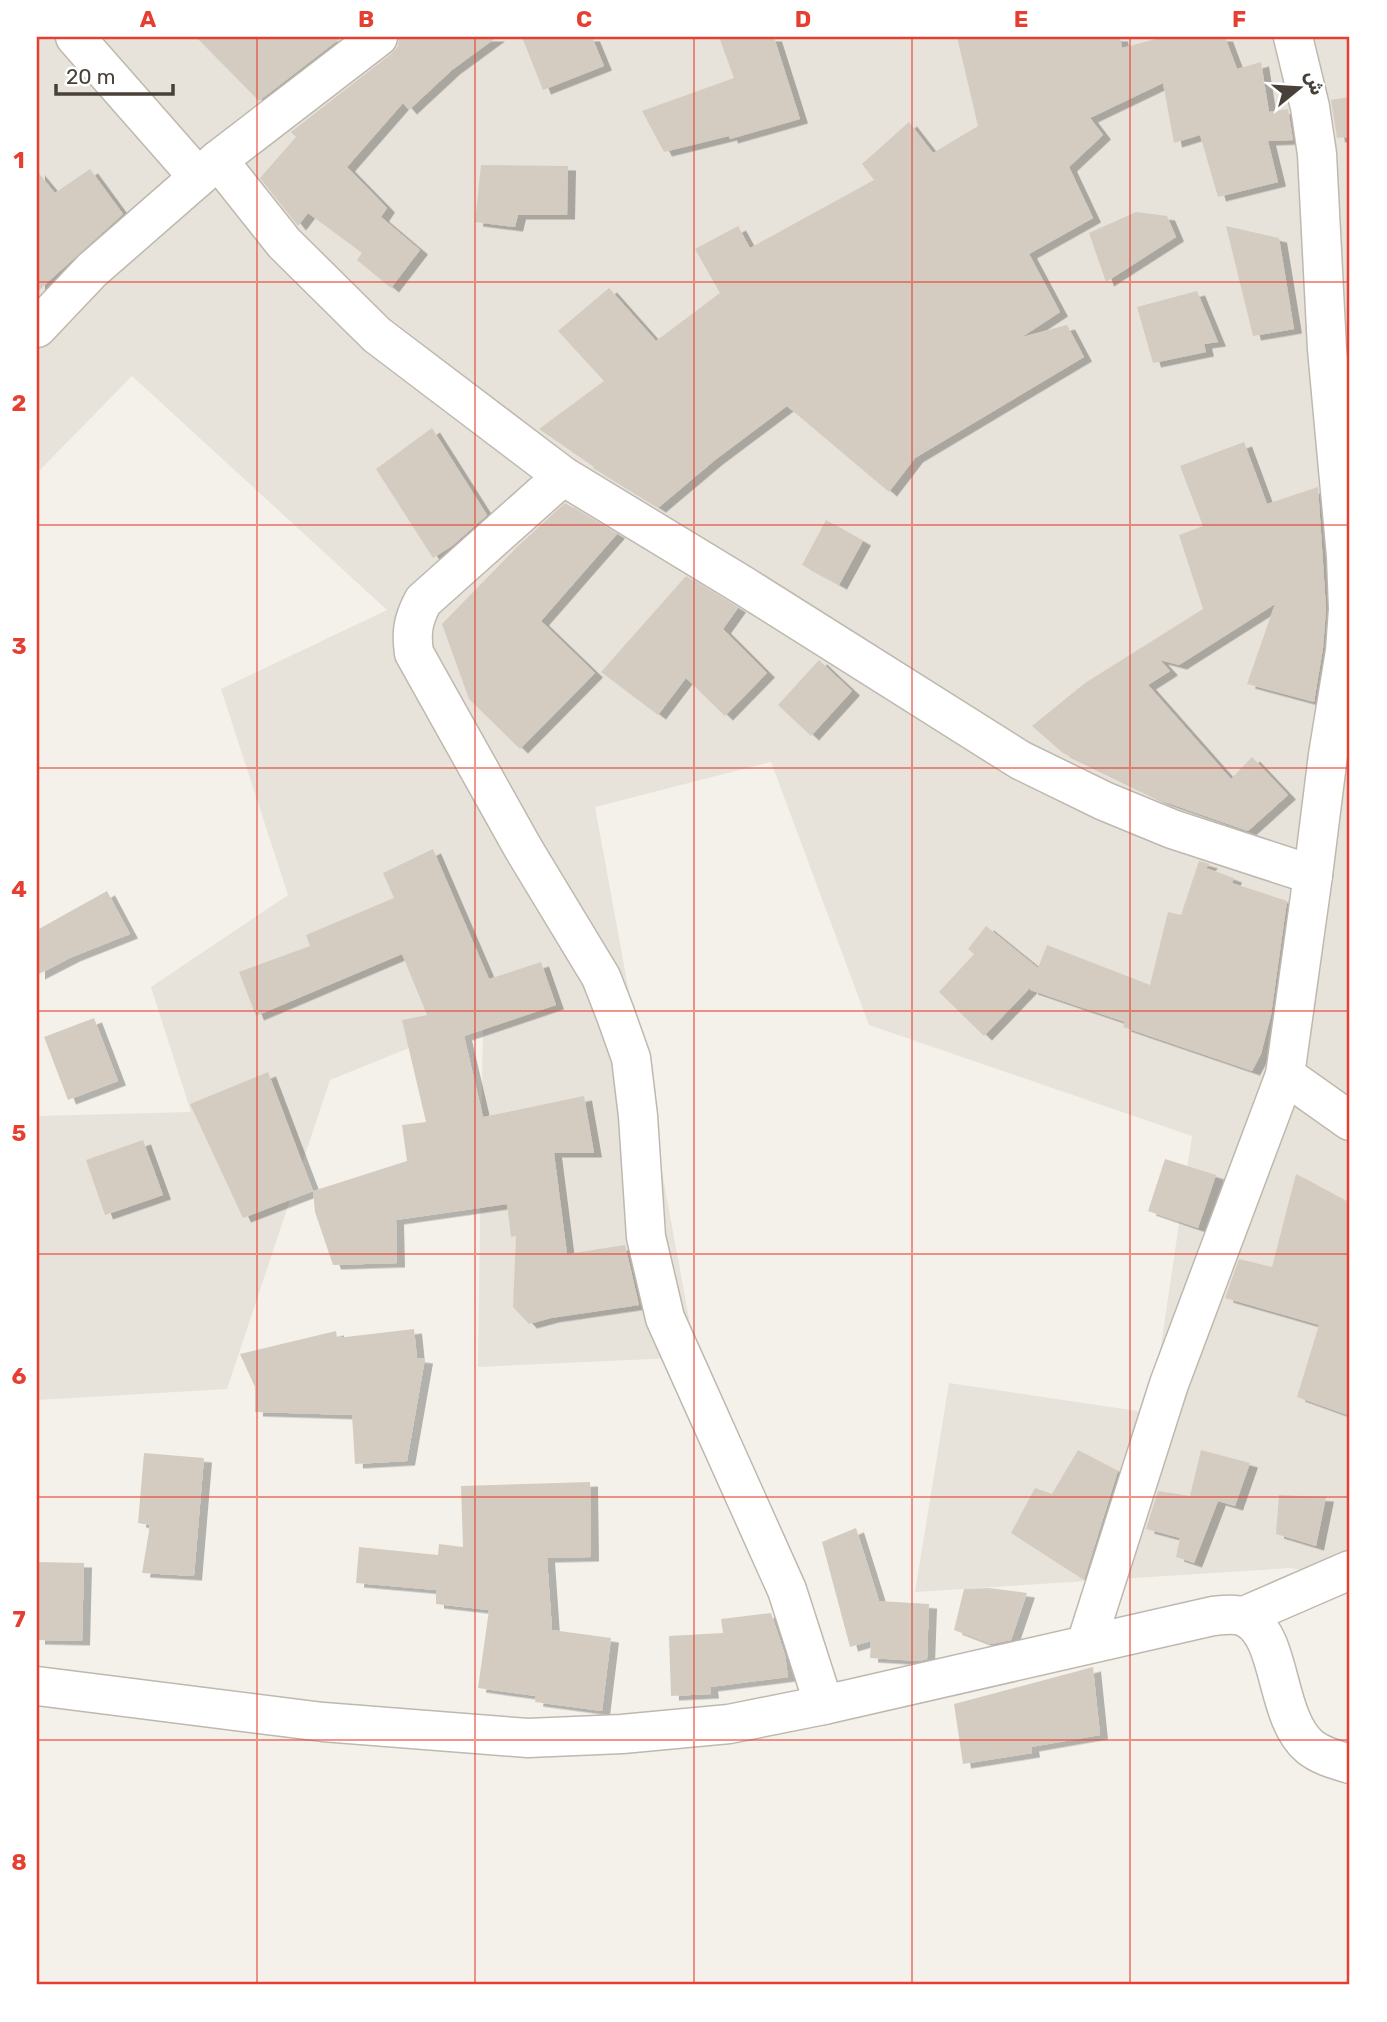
<svg xmlns="http://www.w3.org/2000/svg" width="1387" height="2022" font-family="Rubik,'Noto Sans Arabic',sans-serif">
<defs>
<filter id="shadow"><feDropShadow dx="8" dy="4.5" stdDeviation="0" flood-color="#0004"/></filter>
</defs>
<rect width="100%" height="100%" fill="#f4f1eb"/>
<polygon fill="#e7e2da" points="37,37 1350,37 1350,1562 1310,1571 1290,1568 915,1592 949,1383 1151,1413 1192,1136 869,1025 771,762 595,807 696,1357 478,1367 483,1018 330,1080 227,1389 37,1400 37,1116 191,1112 151,987 288,895 221,689 387,610 132,376 37,473"/>
<g fill="#d5ccc1" filter="url(#shadow)">
<polygon points="196,37 342,37 259,101"/>
<polygon points="399,37 497,37 452,70 409,110 403,103 347,167 387,208 381,217 420,250 391,288 357,260 362,253 308,213 298,226 260,178 296,137 291,132 391,54 398,46"/>
<polygon points="522,37 592,37 604,66 543,90"/>
<polygon points="719,37 774,37 800,119 730,139 729,136 664,152 642,111 734,78"/>
<polygon points="957,37 1120,37 1122,48 1163,37 1225,37 1237,69 1261,62 1269,112 1288,109 1293,140 1268,141 1278,182 1218,197 1200,135 1174,143 1163,83 1090,118 1103,135 1069,167 1093,218 1029,254 1060,312 1022,337 1067,325 1084,357 915,458 889,492 787,406 715,460 658,508 593,468 594,467 539,429 604,381 558,331 609,288 656,341 720,293 695,249 738,226 750,248 874,180 862,164 909,122 933,153 978,126"/>
<polygon points="1350,97 1350,137 1337,138 1331,100"/>
<polygon points="481,165 568,166 567,215 518,215 515,227 475,222"/>
<polygon points="90,169 123,214 37,292 37,171 55,193"/>
<polygon points="1136,212 1167,216 1176,237 1106,282 1089,233"/>
<polygon points="1226,226 1279,238 1294,329 1253,336"/>
<polygon points="1197,291 1218,342 1204,344 1206,352 1153,363 1137,307"/>
<polygon points="432,428 487,515 452,546 433,558 376,469"/>
<polygon points="1244,442 1267,504 1318,487 1326,609 1323,648 1314,702 1247,684 1275,604 1179,665 1160,660 1170,671 1148,685 1231,779 1252,757 1288,795 1248,831 1162,801 1063,753 1032,726 1085,683 1203,609 1179,535 1203,526 1180,466"/>
<polygon points="565,503 617,534 541,621 595,673 520,749 469,699 442,624 519,545"/>
<polygon points="826,520 863,541 839,585 802,565"/>
<polygon points="686,576 738,608 723,629 767,673 725,716 686,678 658,715 601,672"/>
<polygon points="819,660 852,691 811,736 778,705"/>
<polygon points="433,849 489,979 541,962 556,1005 464,1036 483,1117 584,1096 594,1153 554,1153 567,1254 625,1245 639,1305 551,1318 529,1324 513,1307 516,1236 511,1237 507,1204 396,1220 397,1263 333,1265 315,1212 313,1191 407,1161 402,1125 426,1122 402,1020 427,1015 402,954 256,1016 239,972 310,946 306,935 394,898 383,873"/>
<polygon points="1199,861 1210,864 1206,868 1234,878 1232,883 1287,901 1271,1015 1261,1054 1252,1071 1123,1027 1125,1022 1030,990 1030,988 984,1036 939,992 974,954 968,949 986,926 1038,968 1047,945 1150,985 1168,912 1181,915"/>
<polygon points="107,891 130,934 72,957 37,975 37,930"/>
<polygon points="94,1018 118,1081 68,1100 44,1037"/>
<polygon points="268,1072 313,1191 243,1218 190,1104"/>
<polygon points="143,1140 163,1195 105,1215 86,1160"/>
<polygon points="1165,1159 1216,1175 1198,1228 1148,1211"/>
<polygon points="1296,1174 1350,1203 1350,1416 1297,1397 1319,1325 1225,1298 1239,1259 1272,1267"/>
<polygon points="414,1329 417,1358 425,1359 407,1461 355,1464 352,1415 255,1412 255,1387 240,1354 336,1331 337,1338"/>
<polygon points="1078,1450 1118,1471 1084,1580 1011,1533 1035,1488 1052,1494"/>
<polygon points="1201,1450 1250,1463 1235,1506 1218,1501 1194,1563 1176,1557 1180,1538 1146,1529 1158,1491 1190,1496"/>
<polygon points="144,1453 204,1458 194,1576 142,1573 150,1525 138,1523"/>
<polygon points="590,1482 591,1557 547,1558 552,1630 611,1638 602,1711 535,1702 536,1696 478,1688 489,1610 436,1604 436,1590 356,1583 359,1547 438,1555 439,1544 463,1547 461,1486"/>
<polygon points="1279,1495 1326,1497 1316,1546 1276,1534"/>
<polygon points="856,1528 879,1601 929,1604 927,1659 919,1661 870,1658 871,1641 850,1647 822,1542"/>
<polygon points="37,1562 84,1563 82,1641 37,1640"/>
<polygon points="989,1588 1027,1593 1011,1640 991,1644 954,1630 964,1589"/>
<polygon points="771,1613 785,1655 788,1677 710,1687 711,1694 671,1696 669,1636 723,1633 721,1619"/>
<polygon points="1093,1667 1100,1735 1031,1747 1032,1753 963,1764 954,1704"/>
</g>
<g fill="none" stroke-linecap="round" stroke-linejoin="round">
<g stroke="#bfb8ae" stroke-width="41">
<g id="minor">
<polyline points="75,37 198,177"/>
<polyline points="378,37 218,160 284,243 377,335 563,476 744,586 1020,760 1104,801 1172,829 1313,875 1328,755 1345,651 1348,609 1346,556 1327,349 1317,154 1310,107 1293,37"/>
<polyline points="37,328 92,270 218,160"/>
<path d="M563,476L423,601C413,620 411,632 414,653L523,848L601,977L615,1013L631,1058L638,1116L646,1237L665,1318L787,1590L824,1705"/>
<polyline points="1313,875 1285,1075 1350,1121"/>
<polyline points="1244,1616 1350,1570"/>
<polyline points="1086,1644 1169,1384 1285,1075"/>
<path d="M37,1686L323,1722L528,1738L622,1734L729,1724L824,1705L1213,1616C1223,1615 1237,1613 1246,1618C1283,1636 1274,1717 1310,1747C1321,1756 1337,1760 1350,1764"/>
</g>
</g>
<use href="#minor" stroke="#fff" stroke-width="38"/>
</g>
<path fill="none" stroke="#e63e30" stroke-width="2" stroke-opacity="0.55" d="M257,37V1985M475,37V1985M694,37V1985M912,37V1985M1130,37V1985M37,282H1350M37,525H1350M37,768H1350M37,1011H1350M37,1254H1350M37,1497H1350M37,1740H1350"/>
<rect width="1387" height="2022" fill="none" stroke="#ffffff" stroke-width="77"/>
<g transform="translate(1299 88) rotate(72)" stroke="#ffffff" stroke-width="5" paint-order="stroke">
<path d="M0-5L12 26L0 18L-12 26Z" fill="#484139"/>
<text y="-10" font-size="19" font-weight="bold" text-anchor="middle" fill="#484139">ش</text>
</g>
<path d="M56 84v10h117v-10" fill="none" stroke="#484139" stroke-width="3.5"/>
<text x="66" y="84" font-size="21" fill="#484139" stroke="#ffffff" stroke-width="5" paint-order="stroke">20 m</text>
<rect x="38" y="38" width="1310" height="1945" fill="none" stroke="#e63e30" stroke-width="2.5"/>
<g font-size="23" text-anchor="middle" font-weight="bold" fill="#e63e30">
<text x="148" y="27">A</text>
<text x="366" y="27">B</text>
<text x="584" y="27">C</text>
<text x="803" y="27">D</text>
<text x="1021" y="27">E</text>
<text x="1239" y="27">F</text>
<text x="19" y="168">1</text>
<text x="19" y="411">2</text>
<text x="19" y="654">3</text>
<text x="19" y="897">4</text>
<text x="19" y="1141">5</text>
<text x="19" y="1384">6</text>
<text x="19" y="1627">7</text>
<text x="19" y="1870">8</text>
</g>
</svg>
